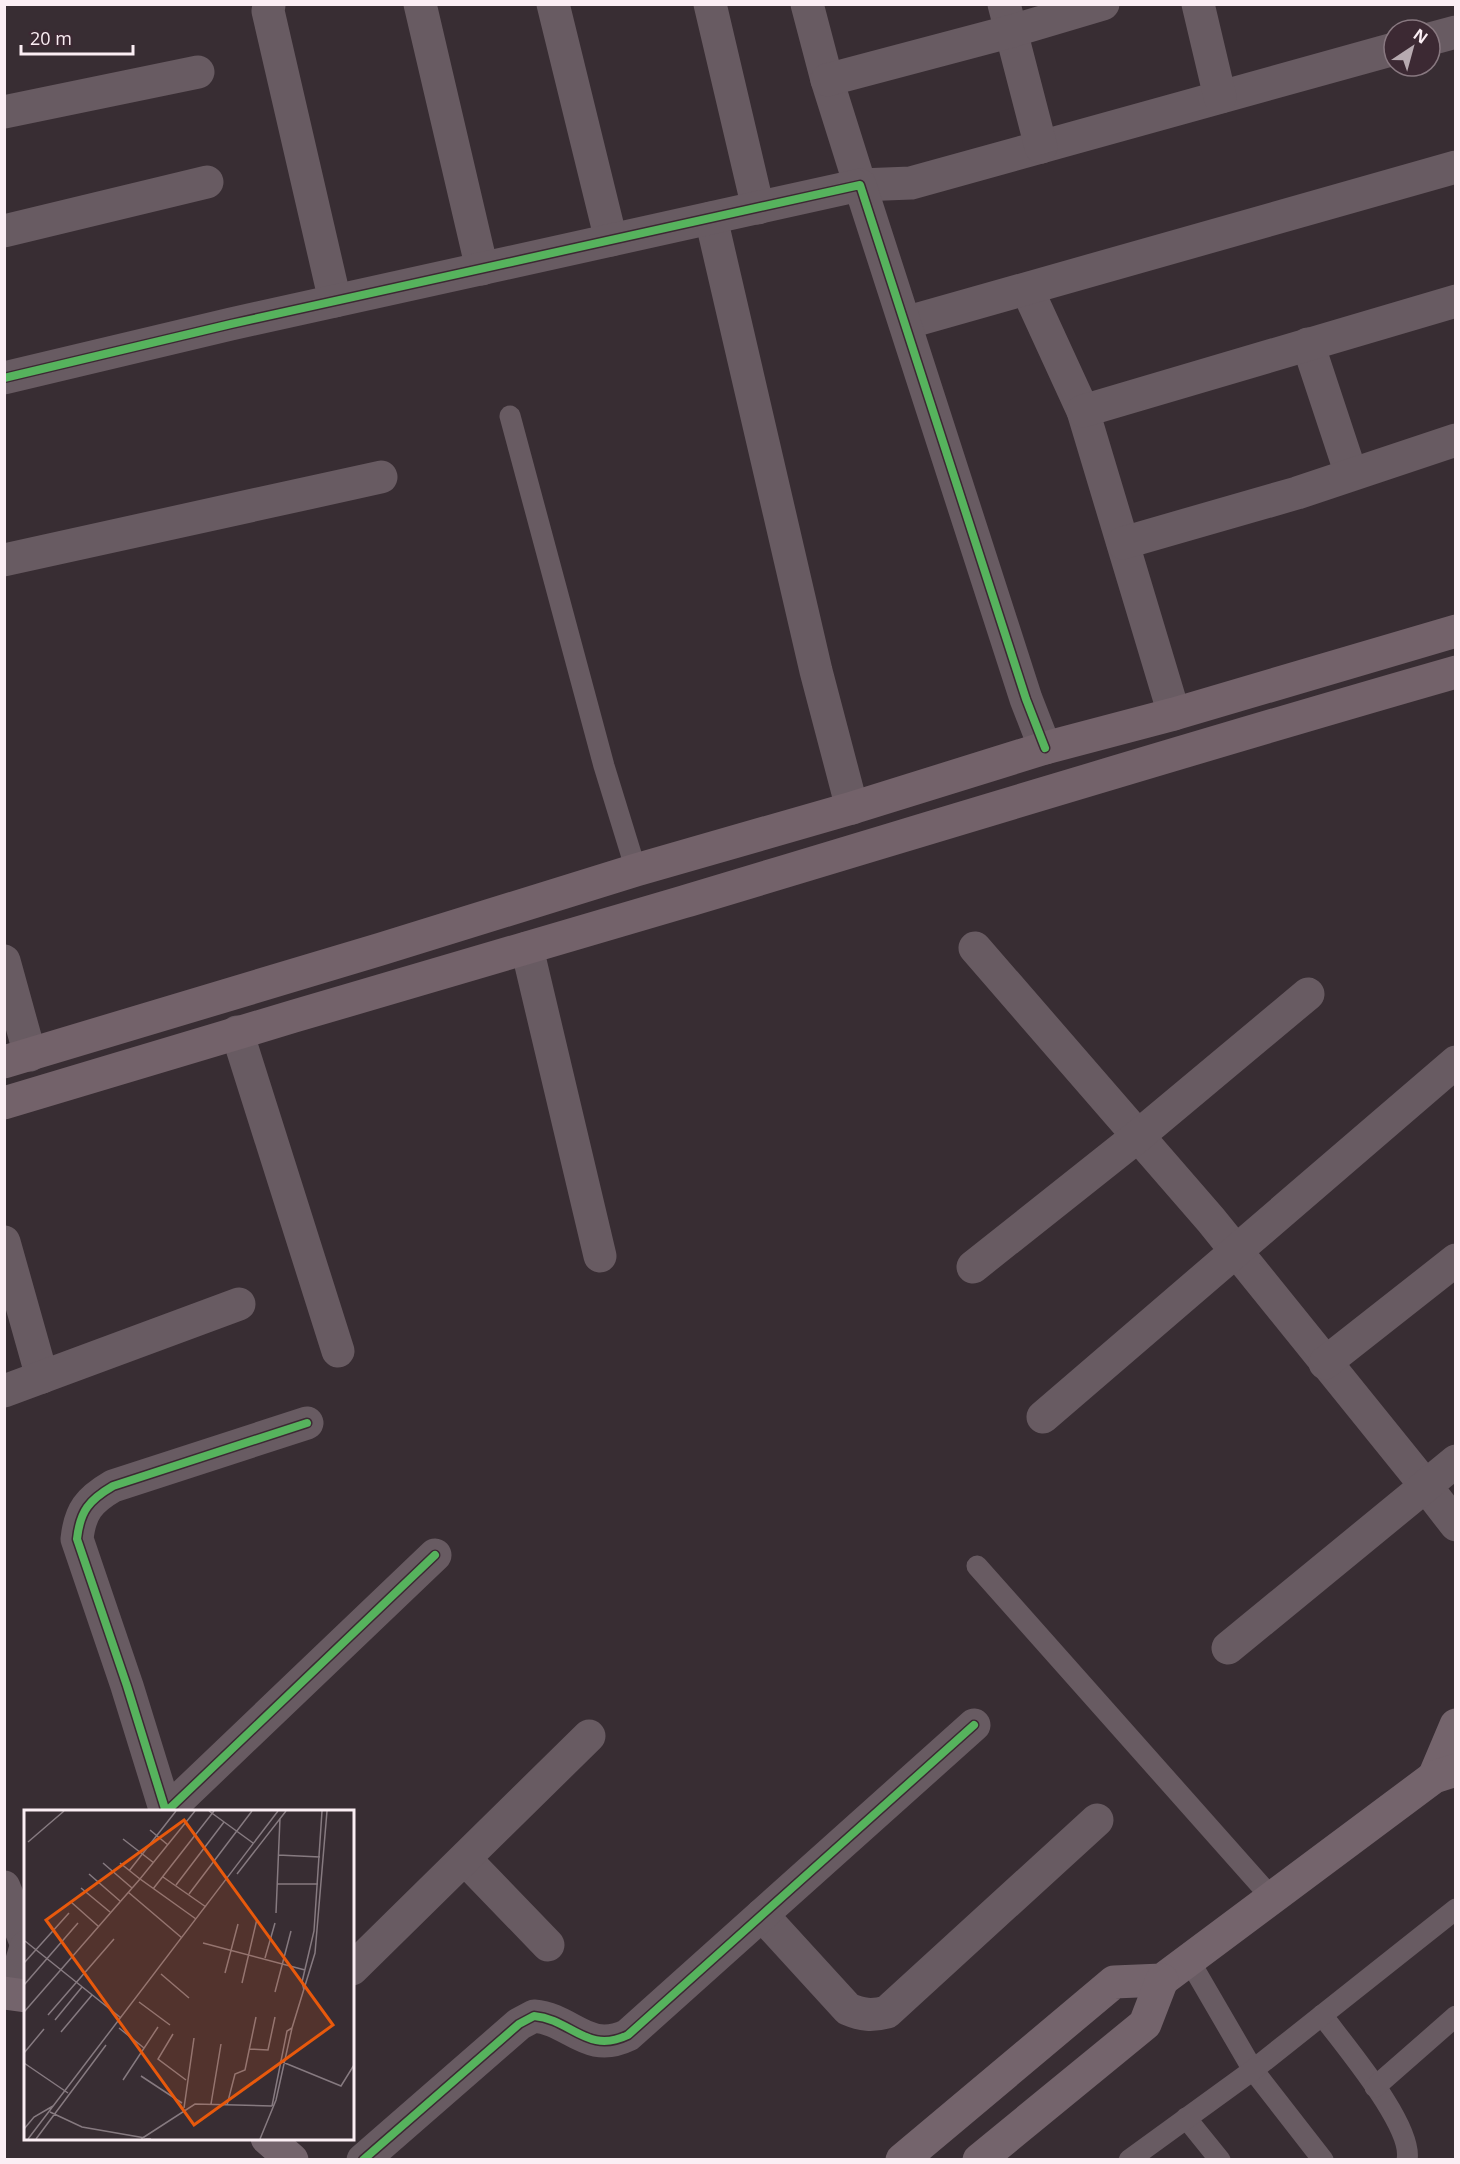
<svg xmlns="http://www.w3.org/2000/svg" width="1460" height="2164" font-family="'Open Sans',sans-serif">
<rect width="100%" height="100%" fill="#382d33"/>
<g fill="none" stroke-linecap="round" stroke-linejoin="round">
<g stroke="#685b62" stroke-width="21">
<polyline points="510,416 604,766 636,870"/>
<polyline points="977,1566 1272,1898"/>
<polyline points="1189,1960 1253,2070 1323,2160"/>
<path d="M1322,2015C1343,2044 1414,2126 1407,2160"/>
<polyline points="1375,2087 1456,2016"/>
<polyline points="1186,2118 1220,2160"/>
<polyline points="1129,2160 1253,2070 1456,1909"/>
</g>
<g stroke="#685b62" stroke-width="33">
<polyline points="420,4 482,269"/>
<polyline points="553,4 611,240"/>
<polyline points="710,4 758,208"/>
<polyline points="807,4 827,80 860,185 911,183 1394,49"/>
<polyline points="1004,4 1041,147"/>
<polyline points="1198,4 1220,97"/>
<polyline points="269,5 268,11 335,301"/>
<polyline points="1430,39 1456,32"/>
<polyline points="827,80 1012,31 1103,4"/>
<polyline points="4,112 198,72"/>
<polyline points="711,218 816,671 852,808"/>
<polyline points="4,231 207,182"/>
<polyline points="1027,289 1083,411 1174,714"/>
<polyline points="905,323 1456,167"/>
<polyline points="1308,344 1351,474"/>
<polyline points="4,378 231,324 860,185 1026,699 1045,748"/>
<polyline points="1083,411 1456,301"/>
<polyline points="1123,543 1297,493 1456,440"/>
<polyline points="4,560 381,477"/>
<polyline points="527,948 600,1256"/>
<polyline points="975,948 1211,1220 1425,1485 1456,1525"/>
<polyline points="4,961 30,1055"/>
<polyline points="237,1032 338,1351"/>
<polyline points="4,1242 42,1377"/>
<polyline points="973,1267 1138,1136 1308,994"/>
<polyline points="1325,1363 1456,1260"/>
<polyline points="4,1391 239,1304"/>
<polyline points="1043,1417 1456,1062"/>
<path d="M307,1423L113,1486C89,1500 80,1511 77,1539L127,1686L166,1812L435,1555"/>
<polyline points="1228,1648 1456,1461"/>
<polyline points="465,1859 548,1945"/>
<polyline points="4,1887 26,1943"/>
<path d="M762,1915L848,2009C862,2015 872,2016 887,2012L1097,1820"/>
<polyline points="352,1969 589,1736"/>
<polyline points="12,1993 26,1947"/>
<path d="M363,2160L519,2024L534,2016C571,2019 587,2055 628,2035L974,1725"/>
</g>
<g stroke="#74646c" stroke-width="33">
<polyline points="1434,1777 1456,1725"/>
<polyline points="4,1993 26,1996"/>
<polyline points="267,2138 292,2160"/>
<polyline points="902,2160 1114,1982 1162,1980 1434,1777 1456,1770"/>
<polyline points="979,2160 1145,2024 1162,1980"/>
</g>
<g stroke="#73626a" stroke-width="33">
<polyline points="4,1062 381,949 636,870 852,808 1045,748 1174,714 1456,631"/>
<path d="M4,1103C230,1034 456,969 683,902C940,825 1197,746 1456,672"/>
</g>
<g stroke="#3c2933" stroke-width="11">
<g id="cycleway">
<polyline points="4,378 231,324 860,185 1026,699 1045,748"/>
<path d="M307,1423L113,1486C89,1500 80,1511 77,1539L127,1686L166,1812L435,1555"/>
<path d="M363,2160L519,2024L534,2016C571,2019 587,2055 628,2035L974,1725"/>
</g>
</g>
<use href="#cycleway" stroke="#56b35d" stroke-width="8"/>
</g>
<g transform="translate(24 1810)">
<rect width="330" height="330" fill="#382d33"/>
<path fill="none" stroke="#867a80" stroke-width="1.5" d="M185,1L229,33M126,20L144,35M99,29L130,53M4,32L40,1M254,45L296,47M79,53L108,78M96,53L116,69L171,1M105,61L152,1M65,64L96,91M213,64L262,1M139,67L182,97M253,74H294M152,75L200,12M57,78L86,102M129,79L190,1M104,82L158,128M165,84L228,1M47,92L74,116M252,103L256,8M1,131L97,208M179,133L281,160M241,148L251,113M0,153L45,103M201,163L214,114M137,164L165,188M218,173L233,109M0,175L54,113M280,180L278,172L290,121L298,1M251,182L267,121M115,192L146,215M0,202L116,69L172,109M24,205L90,129M31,210L58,177M95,218L120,238M37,222L68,185M149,224L134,249L162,270M225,239L244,240L251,207M0,243L20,219M256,251L317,276L330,255M0,253L44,283M117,266L158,293M99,270L134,217M187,294L197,234M203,295L211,264L221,260L232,207M248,296L263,221L268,218M160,298L170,228M26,302L58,317L127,329M0,319L10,307L29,296M4,329L254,1M12,329L82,235M117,329L171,294L248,296M236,329L252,290L268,218L291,143L303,1"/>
<path fill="#e8590c" fill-opacity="0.15" stroke="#e8590c" stroke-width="3" d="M160,10L309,215L170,315L22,110Z"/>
<rect width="330" height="330" fill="none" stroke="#fbeef4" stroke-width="3"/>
</g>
<rect width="1460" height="2164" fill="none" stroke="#fbeef4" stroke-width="12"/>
<g transform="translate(1412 48) rotate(36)"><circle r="28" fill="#3c2933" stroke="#887880" stroke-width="1.5"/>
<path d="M0-4.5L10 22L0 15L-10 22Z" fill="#b7aab0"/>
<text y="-9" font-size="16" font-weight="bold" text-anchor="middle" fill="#fbeef4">N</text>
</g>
<path d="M21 45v9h112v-9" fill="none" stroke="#fbeef4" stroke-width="3"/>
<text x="30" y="45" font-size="18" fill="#fbeef4" stroke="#3c2933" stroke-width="4.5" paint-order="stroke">20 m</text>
</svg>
